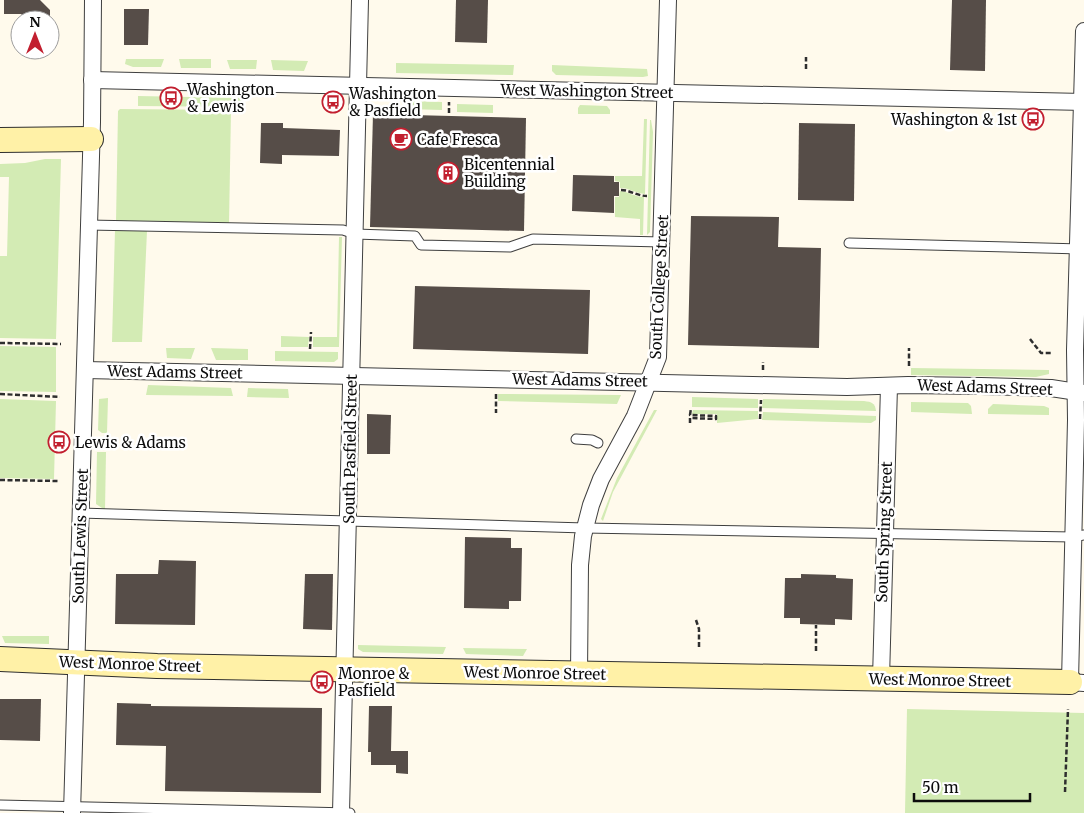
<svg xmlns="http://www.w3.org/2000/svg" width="1084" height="813" font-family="Merriweather,serif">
<rect width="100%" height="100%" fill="#fffaec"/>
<g fill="#d3ebb4">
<polygon points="126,59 164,59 161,67 133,67 125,64"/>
<polygon points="179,59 211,59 211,68 181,68"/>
<polygon points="227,60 257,60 256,69 230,69"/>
<polygon points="271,60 308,61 304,71 273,70"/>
<polygon points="396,63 514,65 513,75 396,73"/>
<polygon points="552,65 647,69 648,76 643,77 556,75 552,71"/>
<polygon points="138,96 242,98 245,107 138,106"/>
<polygon points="410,101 442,102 442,110 406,109"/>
<polygon points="457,104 493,105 493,113 457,112"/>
<polygon points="580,105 607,106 610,110 610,114 578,114 578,108"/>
<polygon points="120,109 231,110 229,224 116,222 118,111"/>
<path d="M644,119H647L645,194C636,193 629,188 620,188V182L615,181V176H642Z"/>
<polygon points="650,120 651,120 653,132 650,232 647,235"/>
<polygon points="45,159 61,159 56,339 0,338 0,256 7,256 9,177 0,177 0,164 25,163"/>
<path d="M620,191C629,192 635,197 644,197L643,235H640V219L615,217V197H619Z"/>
<polygon points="115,230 147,231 142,342 112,342"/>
<polygon points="339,237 342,237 339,347 313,347 313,337 337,337"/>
<polygon points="281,336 309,337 308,347 281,347"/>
<polygon points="0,346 56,347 56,392 0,391"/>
<polygon points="166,348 195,348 191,359 167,358"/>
<polygon points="211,348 248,349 248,360 216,360"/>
<polygon points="275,351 338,352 338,359 334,362 275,361"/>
<polygon points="911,368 1049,370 1049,374 1036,377 911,375"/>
<polygon points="148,385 231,388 233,396 146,395"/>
<polygon points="248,388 288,389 289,398 247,397"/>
<polygon points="498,394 621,395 617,404 498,401"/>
<polygon points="692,397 758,399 758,408 692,407"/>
<polygon points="108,398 107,433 102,433 98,430 99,399"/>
<polygon points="0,399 56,401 54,479 0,478"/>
<path d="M763,399L864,401C872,402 875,403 876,411L762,408Z"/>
<polygon points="911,402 968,403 971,406 972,414 911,412"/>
<polygon points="993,404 1044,406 1049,408 1049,415 988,414 988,409"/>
<polygon points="654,410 657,410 613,492 603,521 601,519 617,478"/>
<polygon points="693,410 758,411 758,419 717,423 717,414 692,414"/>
<polygon points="763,412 876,416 876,420 871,423 762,420"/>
<polygon points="97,452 106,452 105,510 96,504"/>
<polygon points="2,636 49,636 49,644 5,643"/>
<polygon points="358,645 446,647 443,654 363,652 358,649"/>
<polygon points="463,648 527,649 523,656 466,654"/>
<polygon points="907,709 1084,713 1084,813 905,813"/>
</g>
<g fill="#564d48">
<polygon points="4,0 40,0 50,10 50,20 27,20 21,14 4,14"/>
<polygon points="456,0 488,0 487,43 455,42"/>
<polygon points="952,0 986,0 985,71 950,70"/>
<polygon points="124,9 149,9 148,45 124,45"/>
<polygon points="373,114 526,118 524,231 370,227"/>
<polygon points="261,123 283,123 283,128 340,130 339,156 282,155 282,164 260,163"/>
<polygon points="799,123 855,124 854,201 798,200"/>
<polygon points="573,175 614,176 614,182 619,182 619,196 614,196 614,213 572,211"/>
<polygon points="691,216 779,217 778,247 821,248 819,348 688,345"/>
<polygon points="415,286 590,290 588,354 413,349"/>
<polygon points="367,414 391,415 390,454 367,454"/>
<polygon points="465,537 511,538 511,548 522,548 521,601 509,601 509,609 464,608"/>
<polygon points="159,560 196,561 195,625 115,624 116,574 158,574"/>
<polygon points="305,574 333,574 332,630 303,629"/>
<polygon points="801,574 836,575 836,578 853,579 852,620 835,619 835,625 800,624 800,618 784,618 785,578 801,578"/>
<polygon points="0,699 41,699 40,741 0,740"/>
<polygon points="117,703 151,704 151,706 322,708 321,793 165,791 166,746 116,745"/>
<polygon points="369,706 392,706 391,751 408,751 408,774 396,773 396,765 371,765 371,752 368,752"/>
</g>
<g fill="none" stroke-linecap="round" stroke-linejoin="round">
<g stroke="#3f3f3f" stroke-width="11">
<g id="lane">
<polyline points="88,225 343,230 355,234 415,236 421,245 510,247 533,239 662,242"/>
<polyline points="849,243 1081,249"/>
<polyline points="576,439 592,440 598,443"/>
<polyline points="80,513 585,528 1073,537 1084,535"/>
<polyline points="0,805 350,813"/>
</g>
</g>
<g stroke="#3f3f3f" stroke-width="18">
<g id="street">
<polyline points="1084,31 1075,350 1076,420 1070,682 1084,683"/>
<polyline points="92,80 1084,102"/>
<polyline points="85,370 847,387 908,385 981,386 1051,388 1084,393"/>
<polyline points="579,674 580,565 583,536 591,505 601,479 635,416 658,357 668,0"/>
<polyline points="881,679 889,386"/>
<polyline points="72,813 92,122 93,0"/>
<polyline points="341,813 360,0"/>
</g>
</g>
<g stroke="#2e2e2e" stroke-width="26">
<g id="secondary">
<polyline points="0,140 91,139"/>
<polyline points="0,659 157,666 1070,682"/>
</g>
</g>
<g stroke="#2e2e2e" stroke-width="2.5" stroke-dasharray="5 2.5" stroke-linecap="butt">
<polyline points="806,69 806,57"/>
<polyline points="449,113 449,102"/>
<path d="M621,190C630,190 637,196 647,196"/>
<polyline points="1030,339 1041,353 1051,353"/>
<polyline points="0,343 61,344"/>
<polyline points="310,349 311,332"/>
<polyline points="909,366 909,348"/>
<polyline points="763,370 763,362"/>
<polyline points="0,394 60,397"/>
<polyline points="496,394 496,413"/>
<polyline points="760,419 761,400"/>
<polyline points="690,423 690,418 716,419 716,416 690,415 691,408"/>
<polyline points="0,480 58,481"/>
<polyline points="696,620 699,629 699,649"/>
<polyline points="816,651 816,625"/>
<polyline points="1065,792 1068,709"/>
</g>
<use href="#lane" stroke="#fff" stroke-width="9"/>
<use href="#street" stroke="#fff" stroke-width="16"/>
<use href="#secondary" stroke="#fff1a7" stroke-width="24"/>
</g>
<defs>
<g id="bus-ring" transform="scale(1.125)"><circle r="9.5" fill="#fff" stroke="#c21f2f" stroke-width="1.5"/><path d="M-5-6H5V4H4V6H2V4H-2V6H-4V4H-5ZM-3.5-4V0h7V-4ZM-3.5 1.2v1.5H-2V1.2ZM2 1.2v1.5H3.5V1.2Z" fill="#c21f2f"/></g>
<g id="cafe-ring" transform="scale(1.125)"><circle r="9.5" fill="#fff" stroke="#c21f2f" stroke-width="1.5"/><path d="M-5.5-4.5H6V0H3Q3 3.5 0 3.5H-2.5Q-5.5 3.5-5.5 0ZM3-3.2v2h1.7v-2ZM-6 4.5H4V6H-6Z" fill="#c21f2f"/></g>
<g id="building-ring" transform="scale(1.125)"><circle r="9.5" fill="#fff" stroke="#c21f2f" stroke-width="1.5"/><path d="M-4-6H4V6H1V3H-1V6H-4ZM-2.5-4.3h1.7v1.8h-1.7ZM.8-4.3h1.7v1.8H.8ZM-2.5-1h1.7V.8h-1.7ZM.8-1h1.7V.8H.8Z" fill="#c21f2f"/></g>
</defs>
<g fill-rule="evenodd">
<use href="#bus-ring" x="171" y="98"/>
<use href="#bus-ring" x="333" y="102"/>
<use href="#bus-ring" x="1033" y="119"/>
<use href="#cafe-ring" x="401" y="139"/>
<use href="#building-ring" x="448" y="173"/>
<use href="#bus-ring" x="59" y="442"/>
<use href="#bus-ring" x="322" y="682"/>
</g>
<g text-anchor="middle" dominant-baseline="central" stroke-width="5" stroke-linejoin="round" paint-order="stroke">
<g font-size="15" fill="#0c0c0c" stroke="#fff" text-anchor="start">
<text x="187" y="89">Washington<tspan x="187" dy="17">&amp; Lewis</tspan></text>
<text x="349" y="93">Washington<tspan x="349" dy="17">&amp; Pasfield</tspan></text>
<text x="1017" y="119" text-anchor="end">Washington &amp; 1st</text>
<text x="417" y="139">Cafe Fresca</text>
<text x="464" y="164">Bicentennial<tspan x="464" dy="17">Building</tspan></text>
<text x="75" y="442">Lewis &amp; Adams</text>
<text x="338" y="673">Monroe &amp;<tspan x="338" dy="17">Pasfield</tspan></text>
</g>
<g font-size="15" fill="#0c0c0c" stroke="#fff">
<text transform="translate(587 91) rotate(1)">West Washington Street</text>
<text transform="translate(659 287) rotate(-87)">South College Street</text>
<text transform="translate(175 372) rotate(1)">West Adams Street</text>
<text transform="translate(580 380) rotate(1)">West Adams Street</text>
<text transform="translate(985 387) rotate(2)">West Adams Street</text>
<text transform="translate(350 449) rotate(-89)">South Pasfield Street</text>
<text transform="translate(884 532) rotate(-88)">South Spring Street</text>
<text transform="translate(80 536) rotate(-88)">South Lewis Street</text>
<text transform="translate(130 664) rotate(2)">West Monroe Street</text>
<text transform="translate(535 673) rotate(1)">West Monroe Street</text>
<text transform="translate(940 680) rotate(1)">West Monroe Street</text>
</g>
</g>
<g transform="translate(35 35)"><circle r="24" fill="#ffffff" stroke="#9e9e9e"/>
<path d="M0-4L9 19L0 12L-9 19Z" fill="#c21f2f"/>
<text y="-8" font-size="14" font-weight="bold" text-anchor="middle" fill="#0c0c0c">N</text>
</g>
<path d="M914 793v8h116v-8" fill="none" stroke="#0c0c0c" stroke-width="2.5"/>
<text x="922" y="793" font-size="15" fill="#0c0c0c" stroke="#ffffff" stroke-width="4" paint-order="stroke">50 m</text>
</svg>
